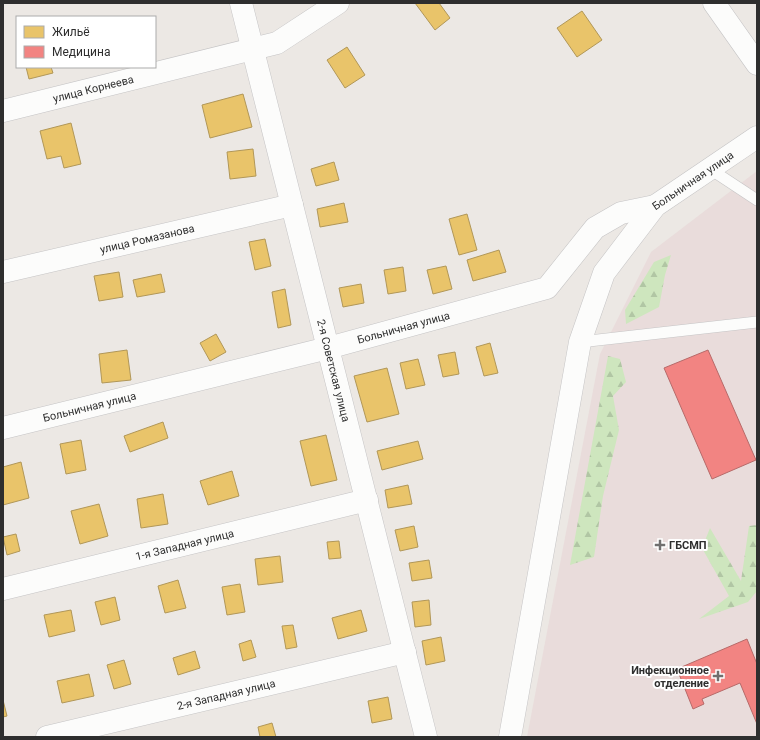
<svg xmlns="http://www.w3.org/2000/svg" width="760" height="740" font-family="Roboto,sans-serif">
<defs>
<pattern id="forest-firs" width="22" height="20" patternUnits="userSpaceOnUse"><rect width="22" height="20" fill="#cee6be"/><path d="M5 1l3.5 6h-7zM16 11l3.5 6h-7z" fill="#b1c6a4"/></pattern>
</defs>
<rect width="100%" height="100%" fill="#ece8e4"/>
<polygon fill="#e9dcdb" points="757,171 757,737 527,737 600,354 651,252"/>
<g fill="url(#forest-firs)">
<polygon points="671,255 665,275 659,307 626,324 625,310 654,262"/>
<polygon points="608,356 620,359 626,382 613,396 619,430 603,496 594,557 570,565"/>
<polygon points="757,525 757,591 748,602 699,619 729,596 702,548 710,528 741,581 749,526"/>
</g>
<g fill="#e9c46a" stroke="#b19758">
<polygon points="415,3 439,3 450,18 435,30"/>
<polygon points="582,11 602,40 577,57 557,28"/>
<polygon points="347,47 365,75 345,88 327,60"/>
<polygon points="26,67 51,67 53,73 29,79"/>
<polygon points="243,94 252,127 210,138 202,105"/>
<polygon points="71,123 81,164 64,168 61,156 47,159 40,131"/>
<polygon points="253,149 256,176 230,179 227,152"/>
<polygon points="334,162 339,180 316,186 311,169"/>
<polygon points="344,203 348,222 320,227 317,209"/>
<polygon points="467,214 477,250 459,255 449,219"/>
<polygon points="265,239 271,266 255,270 249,242"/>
<polygon points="499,250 506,272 473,281 467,260"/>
<polygon points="446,266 452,289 433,294 427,270"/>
<polygon points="403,267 406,291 388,294 384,270"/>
<polygon points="119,272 123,297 99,301 94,276"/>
<polygon points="161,274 165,292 137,297 133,280"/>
<polygon points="361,284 364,303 343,307 339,288"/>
<polygon points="285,289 291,325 278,328 272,292"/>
<polygon points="216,334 226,352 210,361 200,343"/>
<polygon points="490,343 498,373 484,376 476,347"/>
<polygon points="127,350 131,380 102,383 99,354"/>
<polygon points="455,352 459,374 443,377 438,355"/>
<polygon points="418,359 425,385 406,389 400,363"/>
<polygon points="387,368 399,414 367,422 354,376"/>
<polygon points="163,422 168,438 130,452 124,436"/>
<polygon points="326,435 337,480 311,486 300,441"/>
<polygon points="81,440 86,470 66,474 60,444"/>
<polygon points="418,441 423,459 382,470 377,451"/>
<polygon points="21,462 29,498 3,505 3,467"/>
<polygon points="232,471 239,496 208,505 200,481"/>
<polygon points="408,485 412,504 388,508 385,490"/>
<polygon points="163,494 168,524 141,528 137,499"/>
<polygon points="99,504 108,536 80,544 71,511"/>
<polygon points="414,526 418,547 400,551 395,530"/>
<polygon points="16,534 20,551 7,555 3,537"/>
<polygon points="339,541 341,558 329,559 327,542"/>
<polygon points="280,556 283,582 258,585 255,559"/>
<polygon points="429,560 432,578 412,581 409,563"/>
<polygon points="178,580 186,608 165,613 158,586"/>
<polygon points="240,584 245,612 227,615 222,587"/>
<polygon points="115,597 120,620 101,625 95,602"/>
<polygon points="429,600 431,625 415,627 412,602"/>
<polygon points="71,610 75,631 49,637 44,615"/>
<polygon points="361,610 367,631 338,639 332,618"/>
<polygon points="293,625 297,647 286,649 282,626"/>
<polygon points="441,637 445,661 426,665 422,641"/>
<polygon points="251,640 256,657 243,661 239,644"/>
<polygon points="195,651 200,668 178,675 173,658"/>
<polygon points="124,660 131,684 114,689 107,665"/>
<polygon points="89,674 94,696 62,703 57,681"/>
<polygon points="388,697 392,719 372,723 368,701"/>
<polygon points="3,700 7,716 3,717"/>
<polygon points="272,723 276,737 260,737 258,727"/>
</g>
<g fill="#f28482" stroke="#b76a69">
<polygon points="708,350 756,460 712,479 664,368"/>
<polygon points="747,639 757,664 757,724 740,683 702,699 704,704 693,709 677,669"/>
</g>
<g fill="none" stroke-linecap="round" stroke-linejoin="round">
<g stroke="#c5c4c5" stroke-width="12">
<g id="lane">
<polyline points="710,169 757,200"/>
<polyline points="580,342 757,322"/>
</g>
</g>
<g stroke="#c5c4c5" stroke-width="23">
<g id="street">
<path id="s1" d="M241,3L426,737"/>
<polyline points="714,3 757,64"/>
<path id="s2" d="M3,111L277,43L338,3"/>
<path id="s3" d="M3,272L292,205"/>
<path id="s4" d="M3,428L328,348L547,288L595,228L621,213L655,206"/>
<path id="s5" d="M3,589L367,500"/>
<path id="s6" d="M47,737L405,652"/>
</g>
</g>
<g stroke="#c5c4c5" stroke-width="23">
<g id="secondary">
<path id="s7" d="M510,737L580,342L604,273L655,206L757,137"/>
</g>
</g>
<use href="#lane" stroke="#fcfcfb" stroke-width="11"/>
<use href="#street" stroke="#fcfcfb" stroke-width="22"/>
<use href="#secondary" stroke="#fcfcfb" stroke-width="22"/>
</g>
<g fill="#706f6e" stroke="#fff" stroke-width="1.5">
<path d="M658 539h4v4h4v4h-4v4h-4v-4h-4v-4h4z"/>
<path d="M716 670h4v4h4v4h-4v4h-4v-4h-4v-4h4z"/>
</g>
<g text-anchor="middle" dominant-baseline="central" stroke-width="4" stroke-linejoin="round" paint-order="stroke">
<g font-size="11" fill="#2e2e2e" stroke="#fff">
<text stroke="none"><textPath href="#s2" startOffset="93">улица Корнеева</textPath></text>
<text stroke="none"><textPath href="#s7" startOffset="604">Больничная улица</textPath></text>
<text stroke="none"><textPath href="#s3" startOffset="148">улица Ромазанова</textPath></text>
<text stroke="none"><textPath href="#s4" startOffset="413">Больничная улица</textPath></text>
<text stroke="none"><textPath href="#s1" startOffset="379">2-я Советская улица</textPath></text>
<text stroke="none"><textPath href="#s4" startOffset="89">Больничная улица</textPath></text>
<text stroke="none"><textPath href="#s5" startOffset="187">1-я Западная улица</textPath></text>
<text stroke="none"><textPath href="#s6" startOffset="184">2-я Западная улица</textPath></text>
</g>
<g font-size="11" font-weight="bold" fill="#2e2e2e" stroke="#fff" text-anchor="start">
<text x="669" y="545">ГБСМП</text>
<text x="709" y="670" text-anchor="end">Инфекционное<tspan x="709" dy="13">отделение</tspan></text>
</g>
</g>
<rect width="760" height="740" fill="none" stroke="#2e2e2e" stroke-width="8"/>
<rect x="16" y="16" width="140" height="52" fill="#ffffff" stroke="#ababab"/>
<rect x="24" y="26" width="20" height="12" fill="#e9c46a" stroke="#ababab"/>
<text x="52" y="36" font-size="12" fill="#2e2e2e">Жильё</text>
<rect x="24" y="46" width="20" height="12" fill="#f28482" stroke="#ababab"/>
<text x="52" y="56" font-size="12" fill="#2e2e2e">Медицина</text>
</svg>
